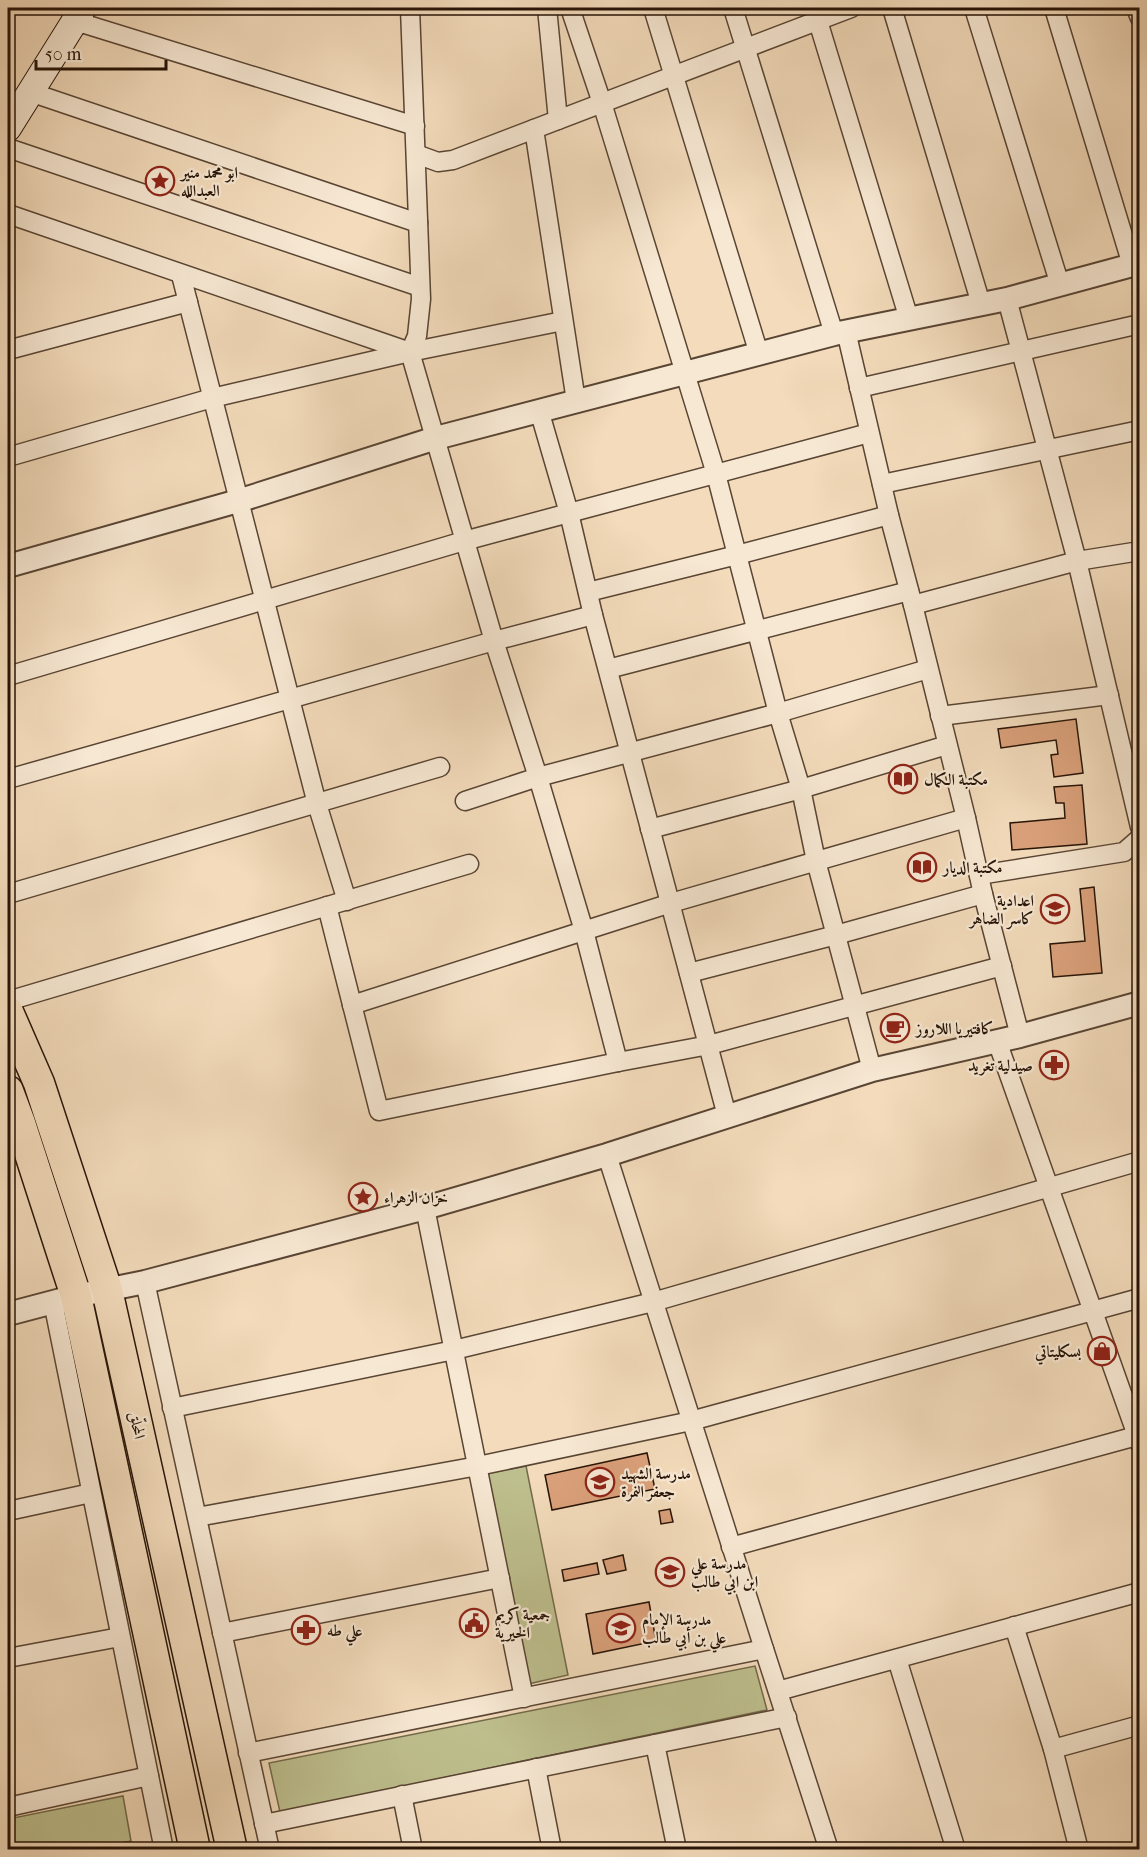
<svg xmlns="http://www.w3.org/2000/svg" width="1147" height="1857" font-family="'IM FELL French Canon',Amiri,serif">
<rect width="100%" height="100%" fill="#f3dbbb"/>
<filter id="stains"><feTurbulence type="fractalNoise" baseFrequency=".00333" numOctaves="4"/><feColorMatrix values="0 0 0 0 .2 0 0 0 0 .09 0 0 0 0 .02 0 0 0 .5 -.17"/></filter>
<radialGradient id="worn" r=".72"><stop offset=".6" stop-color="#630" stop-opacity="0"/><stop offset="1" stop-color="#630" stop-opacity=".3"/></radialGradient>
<g fill="#bebf8e" stroke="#72694a" stroke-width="1.5">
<polygon points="526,1466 568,1675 528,1684 484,1474"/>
<polygon points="755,1666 767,1710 280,1812 269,1763"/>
<polygon points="123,1796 131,1841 89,1849 8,1849 8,1819"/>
</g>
<g fill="#dba17b" stroke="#261307" stroke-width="1.5">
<polygon points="1076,719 1083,773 1054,777 1051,755 1058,754 1056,740 1001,748 998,729"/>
<polygon points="1082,785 1087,844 1012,850 1010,823 1065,818 1064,803 1056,803 1054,787"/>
<polygon points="1094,887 1102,973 1053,977 1050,944 1085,941 1080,889"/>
<polygon points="647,1453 655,1489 552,1510 545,1475"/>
<polygon points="670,1509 673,1522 661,1524 659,1511"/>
<polygon points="623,1555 626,1570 607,1574 603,1560"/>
<polygon points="597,1563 599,1574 564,1581 562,1570"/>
<polygon points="649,1602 656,1641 593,1654 586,1614"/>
</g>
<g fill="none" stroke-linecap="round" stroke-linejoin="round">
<g stroke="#594534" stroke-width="21">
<g id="minor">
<polyline points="547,8 558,120"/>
<polyline points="570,8 602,103 716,474 778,713 801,789 816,861 872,1070"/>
<polyline points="653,8 759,354"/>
<polyline points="733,8 834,334"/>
<polyline points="814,8 909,319"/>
<polyline points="892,8 981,304"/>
<polyline points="974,8 1060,285"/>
<polyline points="1054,8 1132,265"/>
<polyline points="1136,8 1140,18"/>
<polyline points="75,21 415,126"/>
<polyline points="30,92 418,223"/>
<polyline points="534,129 576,401"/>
<polyline points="8,148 420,287"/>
<polyline points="416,154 438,162 453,160 851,8"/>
<polyline points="8,214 410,352 494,641 538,777 584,931 618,1062"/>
<polyline points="181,275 317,804 347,901"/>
<polyline points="1007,299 1077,561 1140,827"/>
<polyline points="846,331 889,515 913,605 966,818 983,894 1020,1036"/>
<polyline points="8,350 188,302"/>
<polyline points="410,352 417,336 421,299 410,8"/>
<polyline points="859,388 1140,324"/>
<polyline points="539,410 569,513 593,615 727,1116"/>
<polyline points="8,457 212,398 410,352 563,321"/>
<polyline points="882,484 1140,430"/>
<polyline points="588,592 737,555 889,515"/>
<polyline points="913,605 1077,561 1140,551"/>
<polyline points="608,669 909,591"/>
<polyline points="8,676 464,541 869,433"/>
<polyline points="940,716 1109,695"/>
<polyline points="8,779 494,641 593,615"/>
<polyline points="465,801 538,777 778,713 928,669"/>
<polyline points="650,829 801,789 947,745"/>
<polyline points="979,875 1124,852 1140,838"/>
<polyline points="8,894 440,767"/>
<polyline points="327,906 379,1111 618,1062 709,1045 1002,966"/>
<polyline points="689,973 836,935 983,894"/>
<polyline points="8,1001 469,864"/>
<polyline points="352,1005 671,903 966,818"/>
<polyline points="997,1041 1140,1444"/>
<polyline points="607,1155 764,1649 829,1850"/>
<polyline points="425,1208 524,1698"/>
<polyline points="145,1282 270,1850"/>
<polyline points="53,1302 164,1850"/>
<polyline points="172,1408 454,1350 653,1302 1140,1161"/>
<polyline points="8,1511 91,1493"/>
<polyline points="197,1517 478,1466 691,1421 1140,1298"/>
<polyline points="731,1547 1140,1435"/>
<polyline points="1014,1626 1053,1749 1140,1725"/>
<polyline points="222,1633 500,1578"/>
<polyline points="8,1658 120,1637"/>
<polyline points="897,1659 956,1850"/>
<polyline points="778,1691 1140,1592"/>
<polyline points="655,1744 677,1850"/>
<polyline points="1053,1749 1079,1850"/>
<polyline points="248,1753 764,1649"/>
<polyline points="536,1768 552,1850"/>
<polyline points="402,1795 413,1850"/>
<polyline points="8,1807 149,1776"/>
<polyline points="264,1824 787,1717"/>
</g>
</g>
<g stroke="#594534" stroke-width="26">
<g id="tertiary">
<polyline points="8,566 238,501 436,438 834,334 1007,299 1140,263"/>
<polyline points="8,1314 76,1296 145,1282 425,1208 607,1155 872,1070 1020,1036 1140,1003"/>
</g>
</g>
<g stroke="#261307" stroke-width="28">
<polyline id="secondary" points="8,128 83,8"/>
</g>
<g stroke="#261307" stroke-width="33">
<g id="trunk">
<polyline points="8,1012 39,1083 107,1290 232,1850"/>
<polyline points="8,1091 20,1123 76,1296 195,1850"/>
</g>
</g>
<use href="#minor" stroke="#f7e8d3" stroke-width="18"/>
<use href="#tertiary" stroke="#f7e8d3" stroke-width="22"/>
<use href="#secondary" stroke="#f7e8d3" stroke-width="26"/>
<use href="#trunk" stroke="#f3dbbb" stroke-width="30"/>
</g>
<defs>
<g id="sight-ring" transform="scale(1.5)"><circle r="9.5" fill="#f7e8d3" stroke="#8f2418" stroke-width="1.5"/><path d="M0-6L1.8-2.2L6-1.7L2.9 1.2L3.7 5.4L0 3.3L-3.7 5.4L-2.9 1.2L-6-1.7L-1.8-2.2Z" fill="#8f2418"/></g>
<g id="library-ring" transform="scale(1.5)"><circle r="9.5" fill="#f7e8d3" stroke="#8f2418" stroke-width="1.5"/><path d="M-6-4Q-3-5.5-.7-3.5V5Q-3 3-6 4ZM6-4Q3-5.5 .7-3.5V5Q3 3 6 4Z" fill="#8f2418"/></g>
<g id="school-ring" transform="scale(1.5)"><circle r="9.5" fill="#f7e8d3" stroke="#8f2418" stroke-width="1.5"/><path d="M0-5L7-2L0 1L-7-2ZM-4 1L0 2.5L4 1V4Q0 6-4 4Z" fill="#8f2418"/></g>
<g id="cafe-ring" transform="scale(1.5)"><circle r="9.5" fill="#f7e8d3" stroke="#8f2418" stroke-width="1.5"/><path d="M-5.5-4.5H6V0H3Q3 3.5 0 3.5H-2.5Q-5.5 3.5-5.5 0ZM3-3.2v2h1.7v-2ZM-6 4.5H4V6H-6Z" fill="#8f2418"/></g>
<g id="pharmacy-ring" transform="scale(1.5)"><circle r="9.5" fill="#f7e8d3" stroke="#8f2418" stroke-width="1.5"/><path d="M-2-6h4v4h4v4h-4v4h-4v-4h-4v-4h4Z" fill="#8f2418"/></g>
<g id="shop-ring" transform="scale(1.5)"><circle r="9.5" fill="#f7e8d3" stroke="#8f2418" stroke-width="1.5"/><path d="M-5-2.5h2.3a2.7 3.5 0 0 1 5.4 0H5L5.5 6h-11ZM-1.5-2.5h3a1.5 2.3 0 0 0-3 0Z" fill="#8f2418"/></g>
<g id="civic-ring" transform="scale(1.5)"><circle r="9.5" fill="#f7e8d3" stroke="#8f2418" stroke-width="1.5"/><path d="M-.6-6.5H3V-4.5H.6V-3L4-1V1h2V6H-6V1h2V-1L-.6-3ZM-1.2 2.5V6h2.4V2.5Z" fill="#8f2418"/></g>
</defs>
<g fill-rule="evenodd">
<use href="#sight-ring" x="160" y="181"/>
<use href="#library-ring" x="903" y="779"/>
<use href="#library-ring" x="922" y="867"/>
<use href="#school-ring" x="1055" y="909"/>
<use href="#cafe-ring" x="895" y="1028"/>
<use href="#pharmacy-ring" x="1054" y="1065"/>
<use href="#sight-ring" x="363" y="1197"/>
<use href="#shop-ring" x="1102" y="1351"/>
<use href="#school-ring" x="600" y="1482"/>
<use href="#school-ring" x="670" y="1572"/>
<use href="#civic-ring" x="474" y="1623"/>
<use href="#school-ring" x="621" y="1628"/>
<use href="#pharmacy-ring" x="306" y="1630"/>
</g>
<g text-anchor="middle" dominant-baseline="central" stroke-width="4.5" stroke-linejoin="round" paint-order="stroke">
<g font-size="16" font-weight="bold" fill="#261307" stroke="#f7e8d3" text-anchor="start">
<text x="181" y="172">ابو محمد منير<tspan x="181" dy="18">العبدالله</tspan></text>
<text x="924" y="779">مكتبة الكمال</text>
<text x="943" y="867">مكتبة الديار</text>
<text x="1034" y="900" text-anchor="end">اعدادية<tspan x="1034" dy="18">كاسر الضاهر</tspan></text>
<text x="916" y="1028">كافتيريا اللاروز</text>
<text x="1033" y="1065" text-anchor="end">صيدلية تغريد</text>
<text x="384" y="1197">خزان الزهراء</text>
<text x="1081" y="1351" text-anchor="end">بسكليتاتي</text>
<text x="621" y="1473">مدرسة الشهيد<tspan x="621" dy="18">جعفر النمرة</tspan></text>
<text x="691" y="1563">مدرسة علي<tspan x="691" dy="18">ابن ابي طالب</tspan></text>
<text x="495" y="1614">جمعية كريم<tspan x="495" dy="18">الخيرية</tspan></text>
<text x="642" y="1619">مدرسة الإمام<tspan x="642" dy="18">علي بن أبي طالب</tspan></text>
<text x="327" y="1630">علي طه</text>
</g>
<g font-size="16" fill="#261307" stroke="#f7e8d3">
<text transform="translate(137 1425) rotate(77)">المحلّق</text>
</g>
</g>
<rect width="1147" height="1857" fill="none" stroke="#f3dbbb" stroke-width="30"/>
<rect x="9" y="9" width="1129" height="1839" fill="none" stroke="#261307" stroke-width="3"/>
<rect x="15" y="15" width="1117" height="1827" fill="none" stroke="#261307" stroke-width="1.5"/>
<path d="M36 60v9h130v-9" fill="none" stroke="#261307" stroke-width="3"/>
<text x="45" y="60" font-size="18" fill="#261307" stroke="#f7e8d3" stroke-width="4.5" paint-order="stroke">50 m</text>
<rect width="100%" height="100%" filter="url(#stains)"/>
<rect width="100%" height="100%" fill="url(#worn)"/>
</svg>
